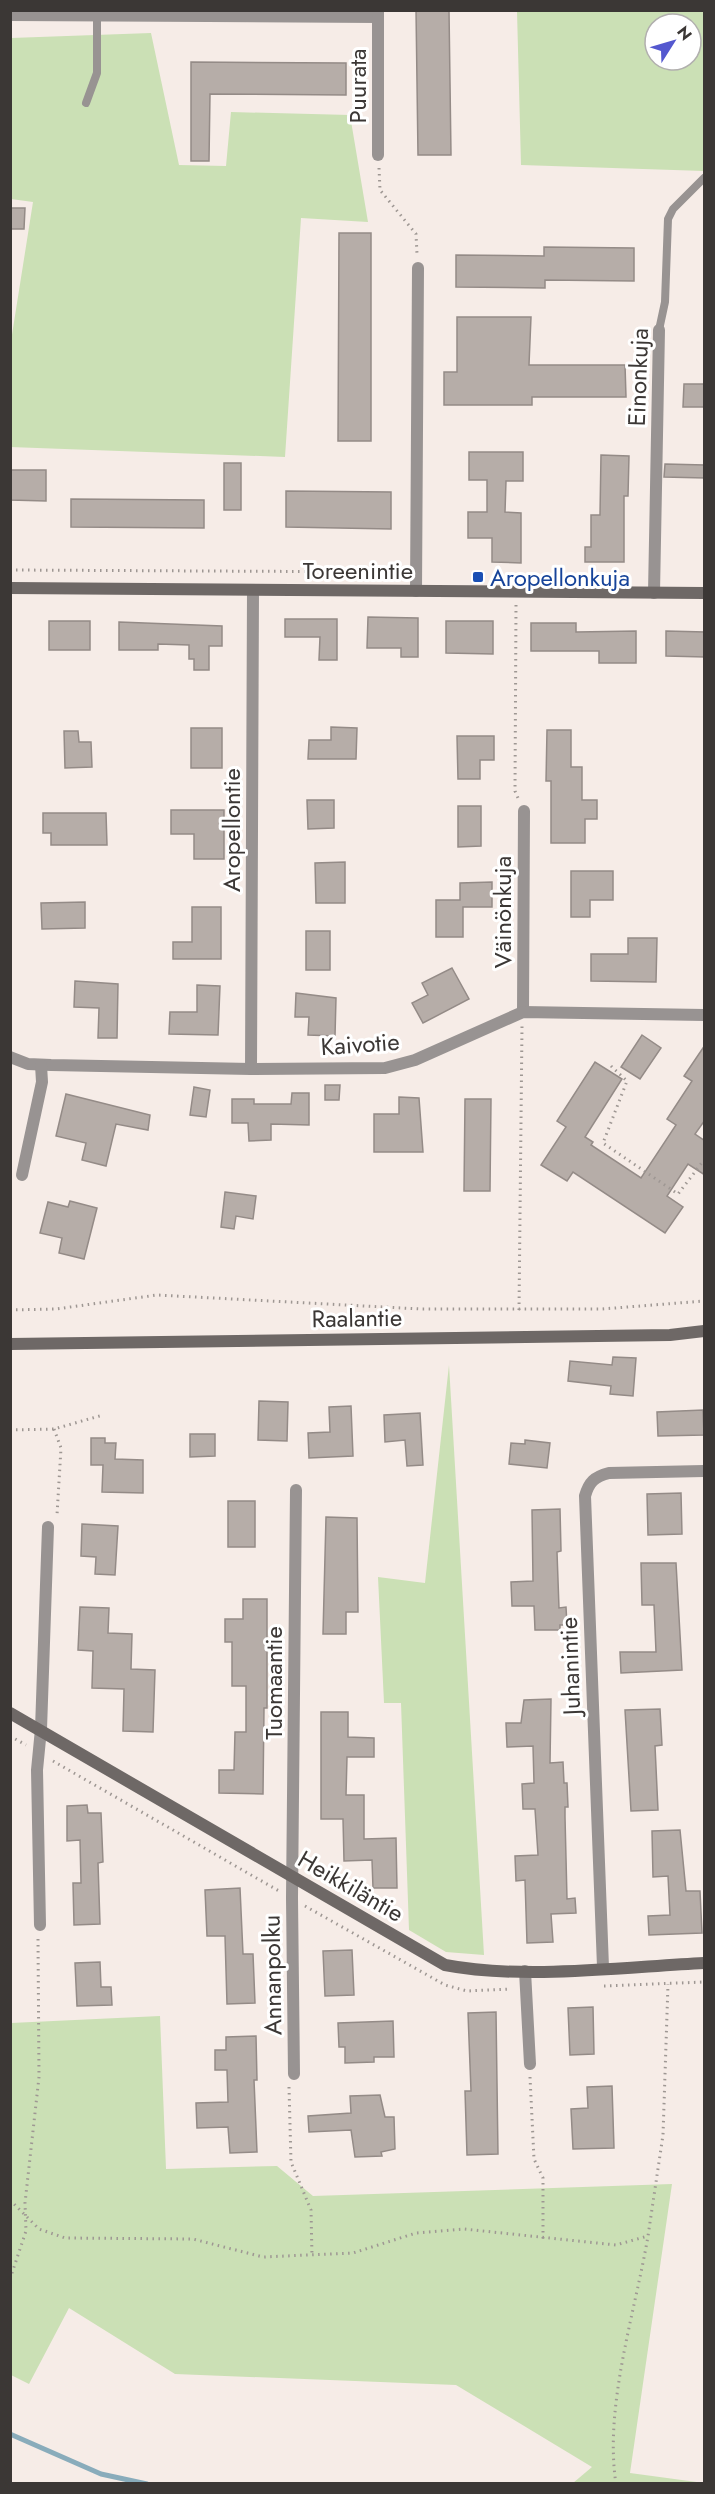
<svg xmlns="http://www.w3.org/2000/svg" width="715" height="2494" font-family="Jost,sans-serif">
<rect width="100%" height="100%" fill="#f6ece7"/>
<g fill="#cbe0b5" fill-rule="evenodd">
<path d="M517,11H704V171L521,165ZM655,24H691V60H655Z"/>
<polygon points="151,33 179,165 226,166 231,112 350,115 368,222 301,218 285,457 10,447 11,341 33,202 11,199 11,38"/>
<polygon points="449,1365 484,1955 446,1952 409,1930 401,1703 384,1703 378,1577 425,1583"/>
<polygon points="160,2016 166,2169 277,2166 313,2196 672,2184 630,2473 704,2483 573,2483 592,2467 456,2385 175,2374 69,2308 29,2384 11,2375 11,2023"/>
</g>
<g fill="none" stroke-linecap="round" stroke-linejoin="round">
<polyline stroke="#89acbb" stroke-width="5" points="10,2434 101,2474 147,2484"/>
</g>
<g fill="#b6ada8" stroke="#948b87" stroke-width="1.5">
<polygon points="416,10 449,10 451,155 418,155"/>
<polygon points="191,62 346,63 346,95 210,94 209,161 191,161"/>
<polygon points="10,208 25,208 24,229 10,229"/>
<polygon points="339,233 371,233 371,441 338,441"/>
<polygon points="544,247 634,248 634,281 545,280 545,288 456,287 456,255 544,256"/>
<polygon points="457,317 531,317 529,365 625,365 626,397 532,397 532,405 444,405 444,372 457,372"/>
<polygon points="684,384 705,384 705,407 683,407"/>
<polygon points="469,452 523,452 523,481 506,481 505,512 521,513 521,563 492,562 492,538 468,538 468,512 487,512 487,480 469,480"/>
<polygon points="601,455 629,456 628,496 624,496 624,562 585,562 585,547 591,547 591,515 600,515"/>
<rect x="224" y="463" width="17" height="47"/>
<polygon points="665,464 705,465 705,478 664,477"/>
<polygon points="10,470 46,470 46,501 10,500"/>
<polygon points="286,491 391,492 391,529 286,527"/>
<polygon points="71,499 204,500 204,528 71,527"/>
<polygon points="368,617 418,618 418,657 401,657 401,648 367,648"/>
<polygon points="285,619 337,619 337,660 319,660 320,637 285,637"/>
<rect x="49" y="621" width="41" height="29"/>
<polygon points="446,621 493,621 493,654 446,653"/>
<polygon points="119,622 222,626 222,646 209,646 209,670 194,670 194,659 189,659 189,645 158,644 158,650 119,650"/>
<polygon points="531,623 576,623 576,632 636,631 636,663 599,663 599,651 531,651"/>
<polygon points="666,631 705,632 705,657 666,656"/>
<polygon points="331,727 357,728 356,759 308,759 309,740 331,740"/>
<rect x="191" y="728" width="31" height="40"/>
<polygon points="547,730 571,730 571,767 582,767 582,800 597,800 597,819 585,819 585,843 551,843 551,781 546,781"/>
<polygon points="64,731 78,731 79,742 91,742 92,767 65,768"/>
<polygon points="457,736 494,736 494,760 480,760 480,779 458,779"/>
<polygon points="307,800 334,800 334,828 308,829"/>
<polygon points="458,806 481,806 481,846 458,847"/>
<polygon points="171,810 224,810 224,859 194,859 194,834 171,834"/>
<polygon points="43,813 106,813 107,845 51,845 51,833 43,833"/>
<polygon points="345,862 345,903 316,903 315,863"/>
<polygon points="571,871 613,871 613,900 590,900 590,917 571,917"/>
<polygon points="492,882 492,907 463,907 463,937 436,937 436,900 460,900 460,883"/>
<polygon points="85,902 85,928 42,929 41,903"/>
<polygon points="192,907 221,907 221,959 173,959 173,942 192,942"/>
<rect x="306" y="931" width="24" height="39"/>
<polygon points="628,938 657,938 656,982 591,981 591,954 628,954"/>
<polygon points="452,968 469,999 423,1023 412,1003 428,995 422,983"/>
<polygon points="75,981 118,984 117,1038 98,1038 99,1008 74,1007"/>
<polygon points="197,985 220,986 218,1035 169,1034 170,1012 197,1012"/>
<polygon points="296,993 336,998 335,1036 308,1035 309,1017 295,1017"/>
<polygon points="642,1035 661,1048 640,1079 621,1067"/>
<polygon points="705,1045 705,1120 695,1134 705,1141 705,1175 688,1164 667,1196 683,1207 665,1233 573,1172 567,1181 541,1165 566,1127 557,1121 595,1062 622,1079 585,1137 593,1142 591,1145 641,1178 676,1125 667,1119 692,1081 684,1076"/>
<polygon points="325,1085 340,1085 339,1100 325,1100"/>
<polygon points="194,1087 210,1090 206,1117 190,1115"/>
<polygon points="292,1093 309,1093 309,1125 271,1124 271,1140 249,1141 248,1123 232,1123 232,1099 254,1099 254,1104 291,1104"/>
<polygon points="66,1094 150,1115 148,1130 116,1124 106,1166 82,1160 86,1143 56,1136"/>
<polygon points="399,1097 419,1098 423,1152 374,1152 374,1114 399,1114"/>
<polygon points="465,1099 491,1099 490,1191 464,1191"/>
<polygon points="225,1192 256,1196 253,1219 236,1216 234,1229 221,1227"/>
<polygon points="70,1201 97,1208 84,1259 59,1253 62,1238 40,1233 48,1202 68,1207"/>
<polygon points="613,1357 636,1358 633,1396 610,1394 611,1386 568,1381 570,1361 612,1365"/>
<polygon points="259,1401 288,1402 287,1441 258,1440"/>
<polygon points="351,1406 353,1456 309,1458 308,1433 330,1432 329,1407"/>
<polygon points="703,1410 704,1435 658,1436 657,1412"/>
<polygon points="420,1413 423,1465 407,1466 405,1440 385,1442 384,1415"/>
<polygon points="190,1434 215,1434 215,1456 190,1457"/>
<polygon points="91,1438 105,1438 105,1443 116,1443 115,1459 143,1460 143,1493 102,1492 103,1465 91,1465"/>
<polygon points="525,1440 550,1443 547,1468 509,1464 511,1443 525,1444"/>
<polygon points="681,1493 682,1534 648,1535 647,1494"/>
<rect x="228" y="1501" width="27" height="46"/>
<polygon points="560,1509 561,1551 557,1552 559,1608 566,1607 567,1625 560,1625 560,1630 535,1630 534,1606 512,1606 511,1582 533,1581 532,1510"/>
<polygon points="326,1517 357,1518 358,1612 346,1612 346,1634 323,1634"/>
<polygon points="82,1524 118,1526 115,1575 95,1574 96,1557 81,1556"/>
<polygon points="641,1563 676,1563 682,1670 621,1673 620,1652 656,1652 654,1605 642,1605"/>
<polygon points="243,1599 267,1599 267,1708 264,1708 263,1794 219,1793 219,1770 234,1770 235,1732 246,1732 246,1686 232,1686 232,1642 225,1642 225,1619 243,1619"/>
<polygon points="80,1607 109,1608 108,1633 132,1634 131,1669 155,1670 153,1732 123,1731 124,1689 92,1688 93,1651 78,1650"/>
<polygon points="551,1699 550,1763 563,1762 564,1783 567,1783 568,1807 565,1807 565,1817 567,1899 575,1898 576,1913 551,1914 553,1942 527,1943 525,1880 516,1881 515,1856 538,1855 535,1809 523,1809 522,1784 534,1783 533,1746 507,1747 506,1723 521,1723 524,1700"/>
<polygon points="660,1709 662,1745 655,1746 658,1810 631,1811 625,1710"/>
<polygon points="321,1712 348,1712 348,1737 374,1738 374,1757 347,1757 346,1795 364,1795 364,1839 396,1838 397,1888 373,1888 372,1860 344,1861 343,1819 321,1819"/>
<polygon points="87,1805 88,1813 101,1813 103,1862 98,1863 100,1924 74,1925 73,1883 81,1883 80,1840 67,1841 67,1806"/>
<polygon points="680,1830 686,1891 700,1891 702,1933 649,1935 648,1916 670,1915 668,1876 653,1877 652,1831"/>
<polygon points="240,1888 243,1954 253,1954 255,2003 227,2004 225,1936 207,1936 205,1890"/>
<polygon points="352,1950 354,1995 325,1996 323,1951"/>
<polygon points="100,1962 101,1987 111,1987 112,2005 77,2006 75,1963"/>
<polygon points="593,2007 594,2054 570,2055 568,2008"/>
<polygon points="496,2012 498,2154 467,2155 465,2091 471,2091 468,2013"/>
<polygon points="393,2021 394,2057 374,2057 374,2062 345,2063 345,2047 339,2047 338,2023"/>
<polygon points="256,2036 257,2080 254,2080 257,2152 230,2153 228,2127 197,2128 196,2103 228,2102 227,2070 215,2070 215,2050 226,2050 226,2037"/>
<polygon points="612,2086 614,2148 573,2149 571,2109 588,2108 587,2087"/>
<polygon points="380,2095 385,2117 394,2117 395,2149 381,2152 382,2156 355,2157 351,2130 309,2132 308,2116 351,2113 350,2096"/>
</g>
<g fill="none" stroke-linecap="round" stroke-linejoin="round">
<g stroke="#9e9793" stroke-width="3" stroke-dasharray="1.5 4.5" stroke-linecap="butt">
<polyline points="379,168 380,190 416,234 417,254"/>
<polyline points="10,570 403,572"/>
<polyline points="516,605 515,791 518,798"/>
<polyline points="611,1066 627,1081 603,1143 678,1194 704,1160"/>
<polyline points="10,1310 56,1309 157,1295 421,1309 602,1309 704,1301"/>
<polyline points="519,1310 522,1026"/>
<polyline points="54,1429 61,1448 57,1515"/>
<polyline points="10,1430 54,1429 103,1415"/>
<polyline points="10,1736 26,1745"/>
<polyline points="53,1761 279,1891"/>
<polyline points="305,1906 445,1985 467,1991 511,1989"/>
<polyline points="604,1986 704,1982"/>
<polyline points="530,2077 534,2159 543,2178 543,2239"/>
<polyline points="289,2087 291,2162 311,2210 312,2256"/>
<polyline points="10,2200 39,2229 65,2238 193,2239 263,2257 353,2253 416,2233 464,2229 616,2245 648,2236 663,2135 668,1984"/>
<polyline points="10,2279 26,2231 25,2203 39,2077 38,1939"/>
<path d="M616,2484C604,2406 635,2313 648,2236"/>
</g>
<g stroke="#989392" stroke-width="8">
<polyline points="86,103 97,73 97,16"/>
<polyline points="659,330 665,302 668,219 673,209 704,178"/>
</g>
<g stroke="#989392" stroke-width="12">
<polyline points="10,15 378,17 378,10"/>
<polyline points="378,17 378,155"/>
<polyline points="416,591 418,268"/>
<polyline points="654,593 659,330"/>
<polyline points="523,1012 524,811"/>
<polyline points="10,1057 28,1064 51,1065 251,1069 385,1068 415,1060 523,1012 704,1015"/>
<polyline points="251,1069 253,591"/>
<polyline points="22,1175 42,1082 41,1065"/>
<polyline points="40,1925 37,1770 41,1729 48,1527"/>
<path d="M603,1967L585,1496C589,1482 594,1477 609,1473L704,1471"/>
<polyline points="525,1971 530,2064"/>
<polyline points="294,2074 292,1898 296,1490"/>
</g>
<g stroke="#6e6866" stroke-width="12">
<polyline points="10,588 704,593"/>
<polyline points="10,1344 670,1335 704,1331"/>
<path d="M10,1713L445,1965C523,1980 624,1967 704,1963"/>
</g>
</g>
<rect fill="#1a4fb4" stroke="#fff" stroke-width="2" x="472" y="571" width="12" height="12" rx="3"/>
<g text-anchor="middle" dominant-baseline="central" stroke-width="6" stroke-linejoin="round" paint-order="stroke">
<g font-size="24" fill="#3b3735" stroke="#fff">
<text transform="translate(357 86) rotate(-90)">Puurata</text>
<text transform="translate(638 377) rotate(-88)">Einonkuja</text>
<text x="358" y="570">Toreenintie</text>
<text transform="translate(231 830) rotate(-90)">Aropellontie</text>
<text transform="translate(502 912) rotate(-90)">Väinönkuja</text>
<text transform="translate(360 1044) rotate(-4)">Kaivotie</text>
<text transform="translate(357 1318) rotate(-1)">Raalantie</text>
<text transform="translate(570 1666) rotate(-92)">Juhanintie</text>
<text transform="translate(273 1683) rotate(-90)">Tuomaantie</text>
<text transform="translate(351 1886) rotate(30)">Heikkiläntie</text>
<text transform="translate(272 1975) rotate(-91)">Annanpolku</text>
</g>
<g font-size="24" fill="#164399" stroke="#fff" text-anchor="start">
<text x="490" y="577">Aropellonkuja</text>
</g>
</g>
<rect width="715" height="2494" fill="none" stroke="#3b3735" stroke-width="24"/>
<g transform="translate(673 42) rotate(53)"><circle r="28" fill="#ffffff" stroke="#b1afae" stroke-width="1.5"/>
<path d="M0-4.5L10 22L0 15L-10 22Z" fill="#5458cf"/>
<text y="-9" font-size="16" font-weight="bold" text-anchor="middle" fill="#3b3735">N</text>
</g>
</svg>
